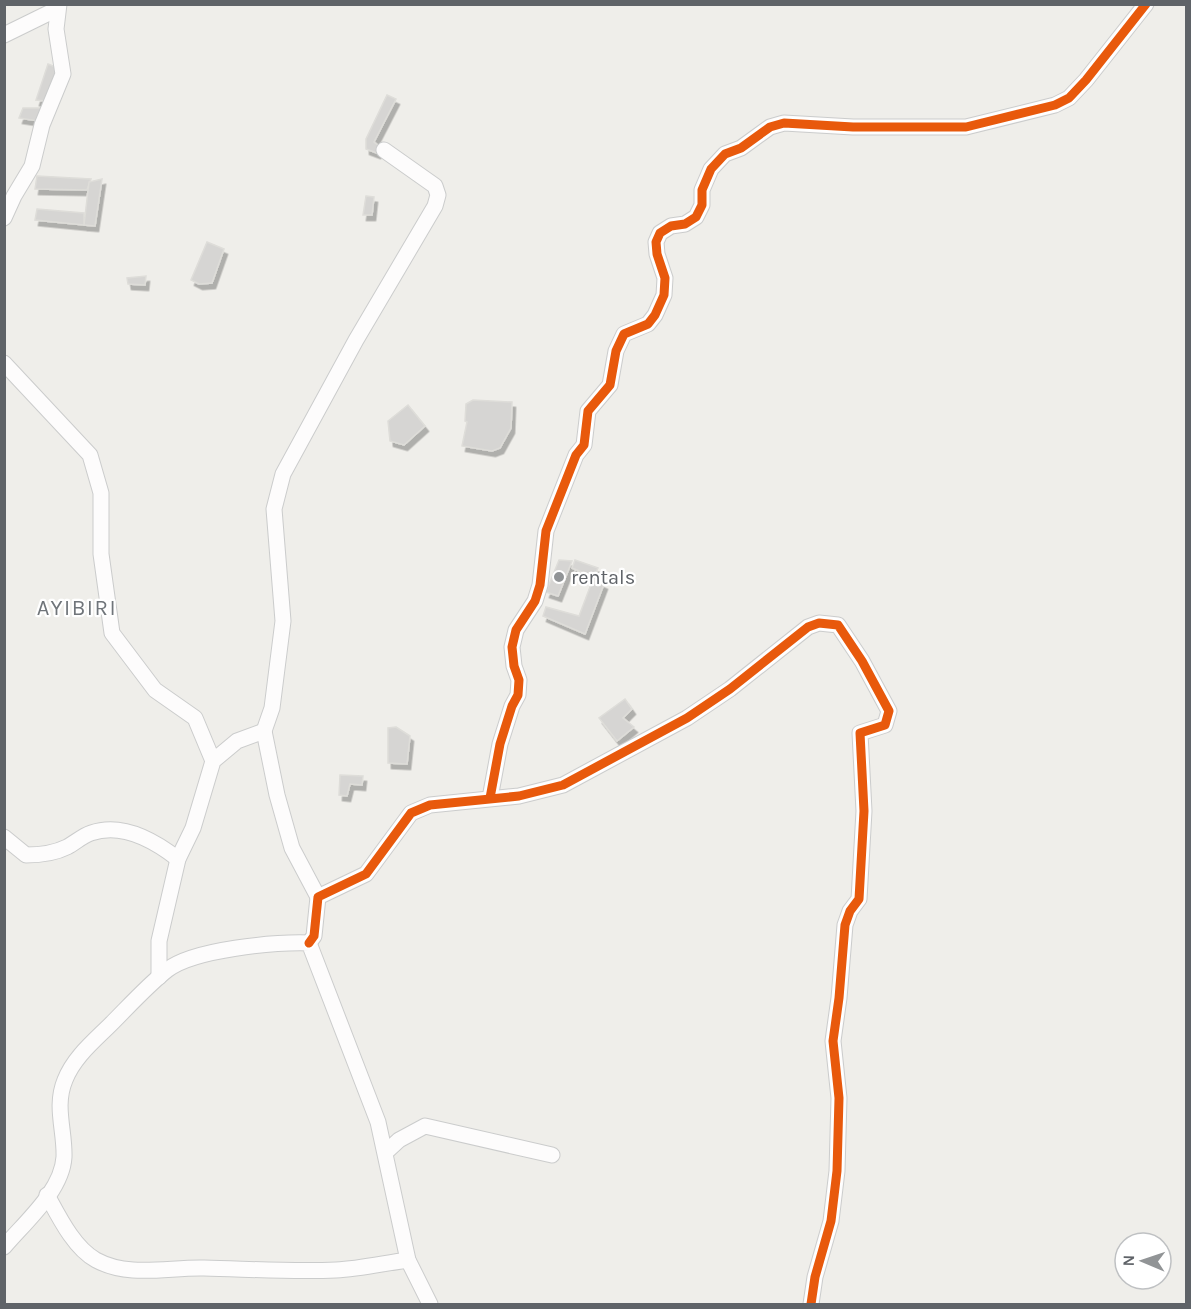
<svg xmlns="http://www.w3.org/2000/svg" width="1191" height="1309" font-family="Karla,sans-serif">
<defs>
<filter id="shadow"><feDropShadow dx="3.5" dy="5.5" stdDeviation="0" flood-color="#0004"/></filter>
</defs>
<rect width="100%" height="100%" fill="#efeeea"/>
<g fill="#d6d5d3" stroke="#deddd9" stroke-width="1.5" filter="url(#shadow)">
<polygon points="48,64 58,68 45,101 36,100"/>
<polygon points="387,95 396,99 374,142 380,147 377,153 366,149 366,139"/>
<polygon points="23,108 42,108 38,121 19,118"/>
<polygon points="37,176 91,179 87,190 35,189"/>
<polygon points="102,179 95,226 84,225 89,182"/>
<polygon points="366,196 374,197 372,215 363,215"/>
<polygon points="37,209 84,213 84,225 35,220"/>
<polygon points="207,242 224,249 212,283 199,284 191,280"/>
<polygon points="146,276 145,285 128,284 127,278"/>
<polygon points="473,400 512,402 511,428 500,448 492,451 462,446 467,422 465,421 466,404"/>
<polygon points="408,405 425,426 404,445 390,441 388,421"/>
<polygon points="559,560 572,561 558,596 546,592"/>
<polygon points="575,560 598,568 594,577 572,568"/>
<polygon points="593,579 604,584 585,634 543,616 546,607 579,616"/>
<polygon points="625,699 632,709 623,718 634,727 617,741 599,718"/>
<polygon points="396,727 410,736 407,764 388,763 388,728"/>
<polygon points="340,775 363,776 362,785 350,784 347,796 339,795"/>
</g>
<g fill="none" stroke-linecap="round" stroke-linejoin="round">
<g stroke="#cbcccc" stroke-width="17">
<g id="minor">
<polyline points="4,35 57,9"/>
<polyline points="4,218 14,196 32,166 42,125 63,74 56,29 59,4"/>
<polyline points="4,363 90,455 101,493 101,554 112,633 155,690 195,718 213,761"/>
<polyline points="264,731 277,795 292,848 318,897"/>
<polyline points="490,798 500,744 512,706 518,695 519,680 514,666 512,647 516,630 535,601 540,585 546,531 576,455 584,445 588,411 610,385 616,351 624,334 648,324 655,315 664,295 665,278 657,254 656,242 660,233 671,226 685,224 696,217 702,205 702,190 711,169 725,154 741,148 770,127 784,123 853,127 966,127 1055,105 1069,98 1086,80 1146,4"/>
<path d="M4,837L26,855C40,855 53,854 67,847C75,843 82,836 91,833C122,822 155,841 178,859"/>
<polyline points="309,943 314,936 318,897 366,874 411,813 430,805 519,796 563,785 687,718 730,689 808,627 819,623 838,625 862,661 889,711 885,725 860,733 864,811 859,899 850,911 845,925 839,998 833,1041 839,1098 837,1171 831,1221 815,1277 811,1304"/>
<polyline points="159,977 159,941 178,859 193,828 213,761 237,741 264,731 272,708 283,621 274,509 283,474 356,340 435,206 438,195 435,186 384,150"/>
<polyline points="386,1152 399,1140 425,1126 552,1155"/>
<path d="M47,1195C59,1217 74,1248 96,1260C129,1278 168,1267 204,1268C248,1269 292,1272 336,1270C360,1269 385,1263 408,1260"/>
<path d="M4,1247C25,1222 62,1191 64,1157C65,1131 54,1106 65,1080C74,1057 94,1041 111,1024C129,1006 147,986 167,970C194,949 275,942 309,943L378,1122L408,1260L430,1304"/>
</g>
</g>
<use href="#minor" stroke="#fdfcfc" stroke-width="15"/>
<g stroke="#fff" stroke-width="13">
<g id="cycleway">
<polyline points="490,798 500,744 512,706 518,695 519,680 514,666 512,647 516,630 535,601 540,585 546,531 576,455 584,445 588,411 610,385 616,351 624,334 648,324 655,315 664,295 665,278 657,254 656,242 660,233 671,226 685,224 696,217 702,205 702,190 711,169 725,154 741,148 770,127 784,123 853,127 966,127 1055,105 1069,98 1086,80 1146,4"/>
<polyline points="309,943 314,936 318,897 366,874 411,813 430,805 519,796 563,785 687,718 730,689 808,627 819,623 838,625 862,661 889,711 885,725 860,733 864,811 859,899 850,911 845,925 839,998 833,1041 839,1098 837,1171 831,1221 815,1277 811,1304"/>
</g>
</g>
<use href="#cycleway" stroke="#e8590c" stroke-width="9"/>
</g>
<circle fill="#919496" stroke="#fff" stroke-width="2" cx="559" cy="577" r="6"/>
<g text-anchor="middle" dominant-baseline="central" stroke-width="4.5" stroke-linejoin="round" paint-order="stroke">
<g font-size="20" fill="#5f6368" stroke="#fff" text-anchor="start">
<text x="571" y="577">rentals</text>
</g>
<g font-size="22" letter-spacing="1.5" fill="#70757a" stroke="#fff">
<text x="77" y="608">AYIBIRI</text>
</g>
</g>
<rect width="1191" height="1309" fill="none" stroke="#5f6368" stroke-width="12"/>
<g transform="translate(1143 1261) rotate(272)"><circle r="28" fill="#ffffff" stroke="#bfc1c3" stroke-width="1.5"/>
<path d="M0-4.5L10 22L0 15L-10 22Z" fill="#919496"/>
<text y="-9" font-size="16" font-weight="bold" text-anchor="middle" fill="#5f6368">N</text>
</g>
</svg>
